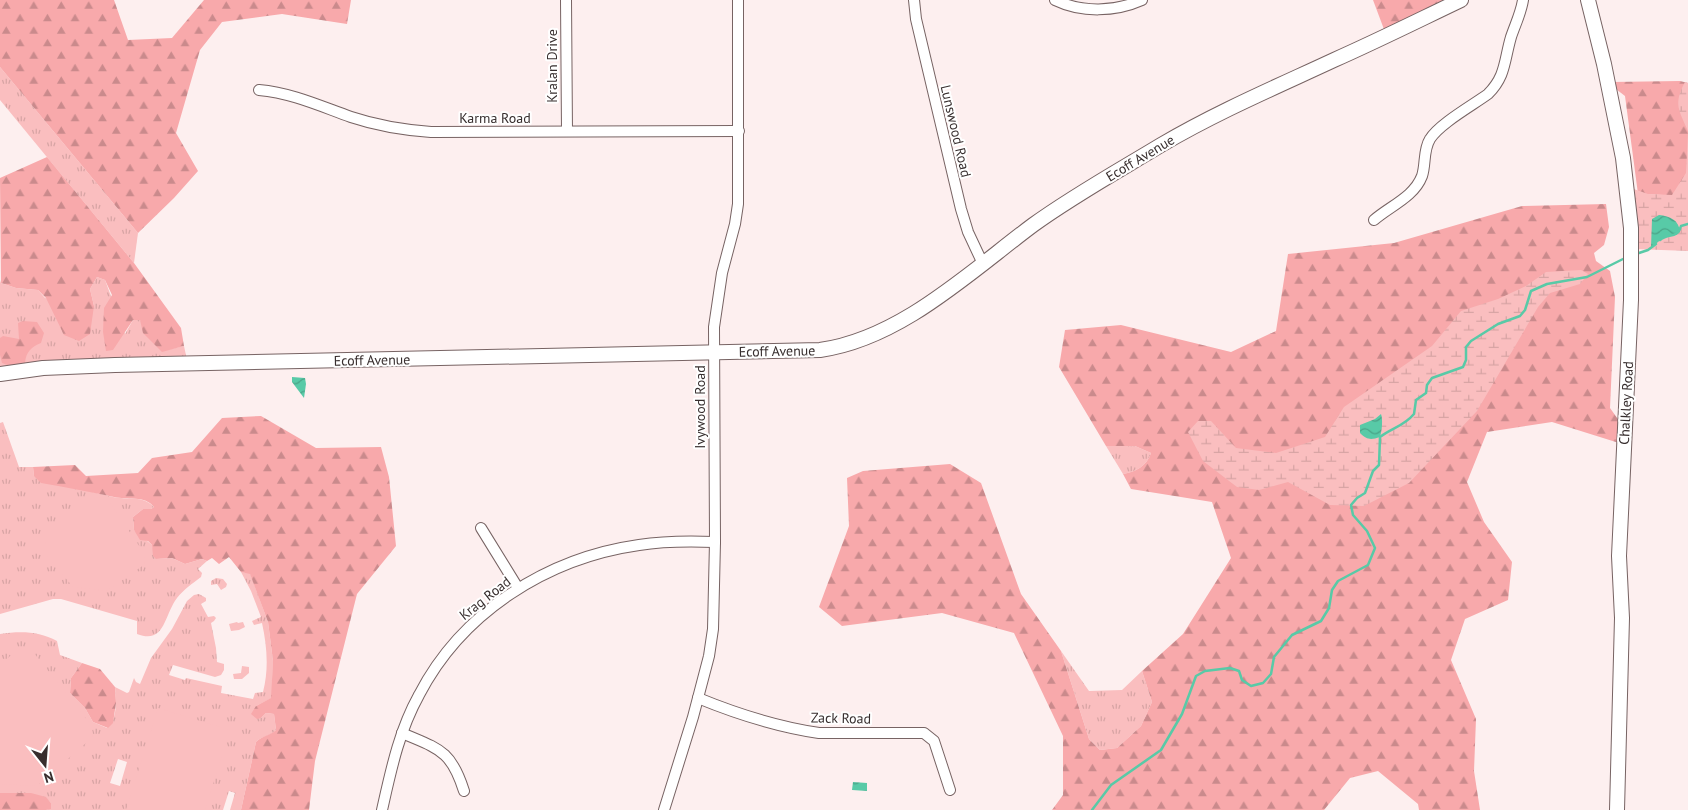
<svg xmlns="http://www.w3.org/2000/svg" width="1688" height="810" font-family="'PT Sans',sans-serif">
<defs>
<pattern id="grass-tufts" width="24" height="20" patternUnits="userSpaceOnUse" patternTransform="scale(1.25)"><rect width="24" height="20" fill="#fabebf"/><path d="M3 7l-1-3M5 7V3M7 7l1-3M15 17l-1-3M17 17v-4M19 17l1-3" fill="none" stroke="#d7a4a4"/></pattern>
<pattern id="forest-firs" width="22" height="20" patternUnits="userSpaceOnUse" patternTransform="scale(1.25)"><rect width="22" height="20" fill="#f8a9ab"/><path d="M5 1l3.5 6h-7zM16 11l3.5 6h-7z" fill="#ca8a8c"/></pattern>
<pattern id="wetland-marsh" width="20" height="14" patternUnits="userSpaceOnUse" patternTransform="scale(1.25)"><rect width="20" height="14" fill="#fabebf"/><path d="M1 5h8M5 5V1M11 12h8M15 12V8" fill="none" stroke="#d7a4a4"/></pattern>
<pattern id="water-waves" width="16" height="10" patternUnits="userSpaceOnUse" patternTransform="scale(1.25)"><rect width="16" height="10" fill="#58caa7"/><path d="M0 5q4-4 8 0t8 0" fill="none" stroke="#4aa488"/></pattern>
</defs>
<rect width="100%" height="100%" fill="#fdefef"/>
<g fill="url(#grass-tufts)" fill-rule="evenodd">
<polygon points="0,67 138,233 134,263 0,100"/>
<polygon points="97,277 105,280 125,334 133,320 140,320 162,351 184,346 187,360 0,369 0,280 1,283 16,288 38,290 45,298 94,306 90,289"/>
<path d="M3,422L19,467H33L34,476C61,483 87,491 113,497C127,500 143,495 154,507L151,509H143L133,517L134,530L152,545L156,559L172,558L185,564L202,559L207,561L198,569L202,573L201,577C192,584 184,589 177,598C164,615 165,645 137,634V621L61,599H53L0,614V423Z"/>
<path d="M1106,446H1135L1151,453C1147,466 1135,472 1123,474Z"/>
<path d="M241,572L250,573L268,622L273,661L272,698L256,706L261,718L266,713L274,714L276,730C268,738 263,735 256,742L241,810H230L235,793L229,791L223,810H46L51,808V803L45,797L0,793V634C20,631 39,631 57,641L60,655L82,663L71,678L70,693L85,708L93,722L107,728C118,718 116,701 115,687L127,693L129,692L134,678L136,682L140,684L151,658L172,629L187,601L194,595L199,594L206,598V601L201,604L208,617L214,616L216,618L214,621L211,623L216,648L217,662L224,664V670L221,675L215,677L173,665L169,675L185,680L186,678L222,686L221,693L253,699L255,693L263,692C269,669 267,646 262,623L254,625L252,621L261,617L251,591ZM118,759L127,762L120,786L110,783Z"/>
<polygon points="216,578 223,579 227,584 226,587 221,590 217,584 211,585 211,581"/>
<polygon points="237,622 238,623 243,622 245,627 239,630 231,631 229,624"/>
<polygon points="1061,651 1089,691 1122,690 1142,671 1152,702 1141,726 1117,748 1100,750 1089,739"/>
<polygon points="242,666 249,667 249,673 242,679 234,679 233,674 241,673"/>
</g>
<g fill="url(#forest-firs)">
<polygon points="0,0 114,0 128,40 172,38 204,0 351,0 347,24 282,14 222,22 200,50 176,133 198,171 174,198 138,233 0,67"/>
<polygon points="1373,0 1452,0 1385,32"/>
<polygon points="1680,81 1688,83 1688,196 1638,194 1625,96 1612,86 1611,82"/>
<polygon points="47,157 134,263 181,328 184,346 162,352 143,333 140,320 133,320 113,350 106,351 103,332 104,308 112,295 105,280 97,277 90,289 94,306 90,334 79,341 64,335 46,298 38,290 16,288 1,283 0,178"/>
<path d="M1606,204L1609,227L1604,245L1594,253L1596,261L1610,271L1615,297L1610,408L1620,422L1619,443L1552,422L1487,432L1467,482L1484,522L1512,562L1508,600L1465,619L1451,660L1476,719L1474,771L1480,810H1419L1418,804L1378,771L1350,778L1324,810H1052L1063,795V736L1014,633L942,613L842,626L819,607L849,526L847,478L863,471L950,464L981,483L1021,594L1061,651L1089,739L1100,750L1117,748L1141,726L1152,702L1142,671L1183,634L1231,558L1212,502L1131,489L1123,474C1135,472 1147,466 1151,453L1135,446H1106L1059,367L1065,330L1121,325L1231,352L1276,331L1288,254L1394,243L1522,206Z"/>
<path d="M23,321L37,322L44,333L41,343C31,347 26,352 25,363L10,366L2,363L0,355V338L3,336L19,339L18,323Z"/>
<path d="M261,416L316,448L381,447L389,477L396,546L357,594L315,761L309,810H241L256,742C263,735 268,737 276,730L274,714L266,713L261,718L257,719L251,714L256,706L271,698L273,661L268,622L250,574L241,572L229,557L219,564L212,558L207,561L202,559L185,564L172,558L156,559L153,556L152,545L148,541L140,540L134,530L133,517L143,509H151L154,507C145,495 127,500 114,497C90,492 66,487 41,483L34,476L33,467L75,465L86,476L138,473L152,458L192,452L222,418Z"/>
<polygon points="82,663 100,669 115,687 116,703 113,723 108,728 93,722 85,708 70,693 71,678"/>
<polygon points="0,793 31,793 46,797 51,803 51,809 46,810 0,810"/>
</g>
<g fill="url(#wetland-marsh)">
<path d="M1685,82L1688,83V131C1679,110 1673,104 1685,82Z"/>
<polygon points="1688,133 1688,251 1635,249 1631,188 1648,194 1672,195 1686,173"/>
<polygon points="1581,270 1588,274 1580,284 1550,293 1538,307 1477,411 1409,483 1364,506 1330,505 1288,482 1259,490 1237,487 1203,461 1188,432 1198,421 1211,421 1236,448 1276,453 1325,437 1344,407 1432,346 1461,311 1498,299 1526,286 1546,272"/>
</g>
<g fill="#fabebf">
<polygon points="98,497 104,498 108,500 144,553 145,564 107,591 73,587 43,551 46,541 93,499"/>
<polygon points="20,649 27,649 34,653 92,726 93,737 37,786 0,784 0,666 14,652"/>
<polygon points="158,708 230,730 205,810 126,810"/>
</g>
<g fill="url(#water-waves)">
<path d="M1659,215C1670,216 1679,220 1680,232L1676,235L1665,236L1651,248L1652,219Z"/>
<polygon points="292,377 305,378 306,384 304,398 292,382"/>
<path d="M1381,414C1383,419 1382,431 1380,437C1371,440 1367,440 1360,433V425L1375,419Z"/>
<polygon points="853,782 867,783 867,791 852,790"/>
</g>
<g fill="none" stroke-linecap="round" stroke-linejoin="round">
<g stroke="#58caa7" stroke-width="2.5">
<path d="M1660,240C1667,233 1678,239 1681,226L1688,224"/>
<polyline points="1639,253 1648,250 1656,244"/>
<path d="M1092,810L1111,785L1161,750L1182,714L1196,676L1205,671L1230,668L1239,671L1242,680L1251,686L1263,683L1271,674L1274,657L1292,635L1321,621L1329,608L1332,590L1338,581L1368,565L1375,548L1367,531L1353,515L1351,505L1357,498L1365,493L1373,471L1379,465L1380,437C1392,428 1404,426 1414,414L1416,400L1426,393L1427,385L1432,378L1463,367L1466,360V347L1471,341L1498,324L1520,316L1525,310L1531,291L1547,284L1587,277L1623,259"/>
</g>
<g stroke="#776363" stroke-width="12">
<g id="street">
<polyline points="566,0 567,131"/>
<polyline points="914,0 916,19 961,209 968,232 983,264"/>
<path d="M1055,0C1082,13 1115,12 1142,0"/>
<path d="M259,90C292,93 320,106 351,117C378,126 404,130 431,132L739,131"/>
<path d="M1374,220C1390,206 1414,197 1422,176C1426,164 1423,150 1430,139C1439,124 1473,105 1488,94C1506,76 1504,61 1511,37C1515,25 1521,13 1523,0"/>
<polyline points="481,528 518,588"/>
<path d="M698,698C737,714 778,727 819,733H924L934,741L950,790"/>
<path d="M402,733C439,749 451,750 464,791"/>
<path d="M382,810C391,770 399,731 419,695C462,612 547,558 639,545C664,541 690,541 715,542"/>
<polyline points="664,810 693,717 709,656 713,629 715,542 714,327 722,273 735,224 738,204 738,0"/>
</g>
</g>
<g stroke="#776363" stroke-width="16">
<g id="secondary">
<polyline points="1588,0 1604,64 1623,158 1631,228 1631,300 1619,556 1622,618 1617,810"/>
<path d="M0,374L43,368L115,365L820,350C900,339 970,272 1033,225C1073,196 1118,171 1161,145C1217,112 1276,87 1334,60C1377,41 1419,20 1461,0"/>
</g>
</g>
<use href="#street" stroke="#fff" stroke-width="10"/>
<use href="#secondary" stroke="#fff" stroke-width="14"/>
</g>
<g text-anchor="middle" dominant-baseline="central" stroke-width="4" stroke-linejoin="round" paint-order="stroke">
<g font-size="14" fill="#372e2e" stroke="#fff">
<text transform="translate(552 66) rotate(-90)">Kralan Drive</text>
<text x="495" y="118">Karma Road</text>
<text transform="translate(956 131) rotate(77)">Lunswood Road</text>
<text transform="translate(1140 158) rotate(-31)">Ecoff Avenue</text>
<text transform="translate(777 351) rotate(-1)">Ecoff Avenue</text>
<text transform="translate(372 360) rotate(-1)">Ecoff Avenue</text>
<text transform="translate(1626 403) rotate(-87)">Chalkley Road</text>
<text transform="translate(700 407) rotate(-90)">Ivywood Road</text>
<text transform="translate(485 598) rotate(-38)">Krag Road</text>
<text transform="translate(841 718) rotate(1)">Zack Road</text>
</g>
</g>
<g transform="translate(45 765) rotate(163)" stroke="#ffffff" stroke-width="4" paint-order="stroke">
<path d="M0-4L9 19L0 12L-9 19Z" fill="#372e2e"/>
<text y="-8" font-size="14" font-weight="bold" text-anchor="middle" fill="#372e2e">N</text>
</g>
</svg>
